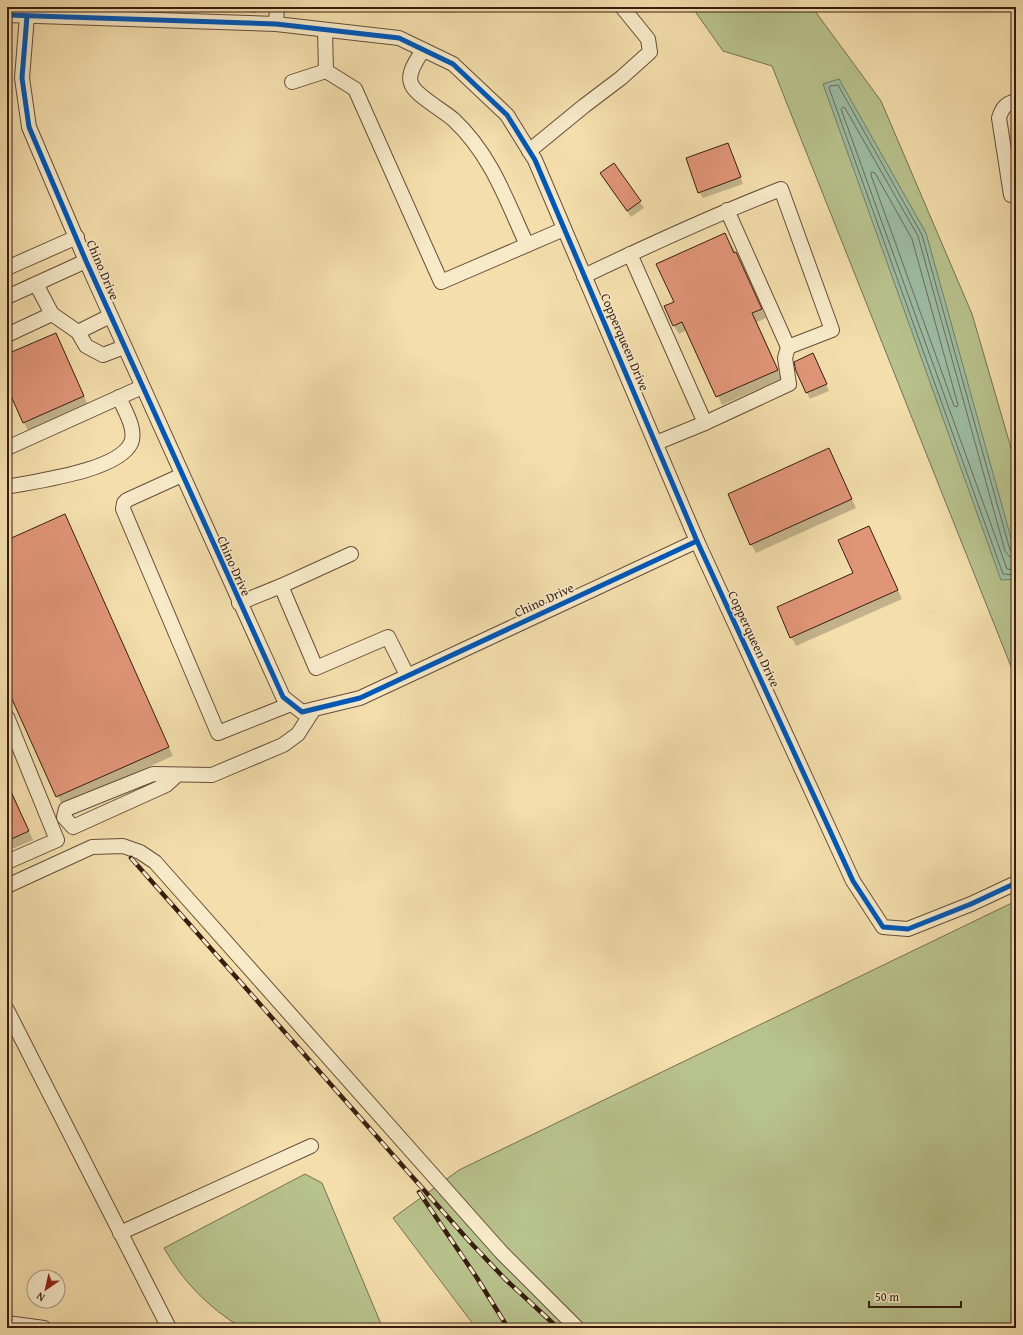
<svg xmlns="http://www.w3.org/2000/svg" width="1023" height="1335" font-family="'Gentium Book Plus',serif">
<rect width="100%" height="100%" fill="#f3deac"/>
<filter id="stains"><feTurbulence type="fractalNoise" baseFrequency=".005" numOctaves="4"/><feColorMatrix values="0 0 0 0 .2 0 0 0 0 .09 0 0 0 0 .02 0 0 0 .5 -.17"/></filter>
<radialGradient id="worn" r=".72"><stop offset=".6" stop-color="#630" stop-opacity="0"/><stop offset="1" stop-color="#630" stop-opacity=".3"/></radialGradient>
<g fill="#b8c28c" stroke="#78704e">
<polygon points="168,7 256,7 256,12"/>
<polygon points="692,7 812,7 881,101 972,314 1016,465 1016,679 772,66 723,51"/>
<polygon points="1016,901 1016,1328 476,1328 393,1218 459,1170"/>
<path d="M305,1174L322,1183L381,1324L372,1328H242C209,1308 183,1282 164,1248Z"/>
</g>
<polygon fill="#9dbda4" stroke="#757d69" points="839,79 926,233 1016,556 1016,579 1001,580 823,84"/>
<g fill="#0003">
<polygon points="727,144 743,184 703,198 699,192"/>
<polygon points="614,165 644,208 631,217 605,179"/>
<polygon points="725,234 741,262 766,318 757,322 782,379 722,405 687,330 679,334 674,326 675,302"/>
<polygon points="56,334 88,405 28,431 7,385 7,355"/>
<polygon points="816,361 829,391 810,399 796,370"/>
<polygon points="829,449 856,508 756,553 751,544"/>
<polygon points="69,524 173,756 62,805 7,686 7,541"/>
<polygon points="869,527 902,599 796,646 791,637 855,573"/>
<polygon points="7,782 33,840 7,851"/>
</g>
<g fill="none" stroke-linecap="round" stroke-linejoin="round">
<g stroke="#6a6d5a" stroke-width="1">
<polygon points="872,172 875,173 912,239 958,405 957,407 954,406 871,175"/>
<polyline points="1016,553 1010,550 922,235 838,85 830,86 829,88 1003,574 1016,575"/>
<polyline points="1016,558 1010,557 1005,551 918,236 845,108 843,107 841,109 1007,569 1016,570"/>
</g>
</g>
<g fill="#e09577" stroke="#381d10">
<polygon points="728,143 741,177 698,193 686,158"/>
<polygon points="614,163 641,201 627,211 600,173"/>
<polygon points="725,233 734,253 736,252 762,309 752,313 778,370 716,397 682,322 673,326 664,306 674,302 656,264"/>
<polygon points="56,333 84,396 23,423 7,387 7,354"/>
<polygon points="813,353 827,384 806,393 796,371 794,362"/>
<polygon points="829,448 852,499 750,545 728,494"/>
<polygon points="65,514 169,747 56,797 7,688 7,540"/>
<polygon points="869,526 898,590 790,638 777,607 853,573 838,540"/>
<polygon points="7,783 29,831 7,841"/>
</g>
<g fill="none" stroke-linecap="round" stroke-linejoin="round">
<g stroke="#674d37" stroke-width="16">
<g id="minor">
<polyline points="7,15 276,24 399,38 453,64 507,115 535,160 697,541 853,881 883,927 908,929 971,904 1016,883"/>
<polyline points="27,16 22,78 29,127 86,261 283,697 302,712 360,698 697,541"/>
<polyline points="276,24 277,7"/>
<path d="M423,50C418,58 407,73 411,83C414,95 443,110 454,120C491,155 506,199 527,245"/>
<polyline points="326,71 355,89 441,282 564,229"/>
<polyline points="292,82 326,71 325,31"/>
<polyline points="529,151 584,106 621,78 650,52 648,39 622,7"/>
<path d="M1011,195L999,118C1002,108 1006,103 1016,101"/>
<polyline points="630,254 705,423"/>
<polyline points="7,268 77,237"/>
<path d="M584,276C649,245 714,215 781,189L832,330L788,347L727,210"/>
<polyline points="36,284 52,314 78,332 86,346 103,355 124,347"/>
<polyline points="7,297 86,261"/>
<polyline points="78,332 110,316"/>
<polyline points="7,335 52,314"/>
<polyline points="656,443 705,423 789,384 785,358 788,347"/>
<polyline points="7,448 142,387"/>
<polyline points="182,475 127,500 124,503 123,509 218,733 291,704"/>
<path d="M7,487C36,481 118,471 131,443C137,429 124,410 119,397"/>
<polyline points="281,586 351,554"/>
<polyline points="239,603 281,586 316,668 388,637 407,675"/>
<polyline points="7,717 57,840 7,862"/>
<polyline points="177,775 166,785 73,827 64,817 66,809 153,774 212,775 283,745 298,734 314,709"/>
<polyline points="7,886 92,847 123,846 140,852 155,862 502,1253 577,1328"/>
<polyline points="7,1010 169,1328"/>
<polyline points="120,1233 311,1146"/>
<polyline points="7,1323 44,1328"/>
</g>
</g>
<use href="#minor" stroke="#f7eac9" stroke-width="14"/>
<g stroke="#381d10" stroke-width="4.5">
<g id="rail">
<polyline points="131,858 469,1241 505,1279 558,1328"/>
<polyline points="419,1192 477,1278 508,1328"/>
</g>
</g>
<use href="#rail" stroke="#f7eac9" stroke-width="3" stroke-dasharray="9" stroke-linecap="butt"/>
<g stroke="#f7eac9" stroke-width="8">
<g id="cycleway">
<polyline points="7,15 276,24 399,38 453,64 507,115 535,160 697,541 853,881 883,927 908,929 971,904 1016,883"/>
<polyline points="27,16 22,78 29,127 86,261 283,697 302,712 360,698 697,541"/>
</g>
</g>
<use href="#cycleway" stroke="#0057b8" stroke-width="5"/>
</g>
<g text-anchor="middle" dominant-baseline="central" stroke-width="3" stroke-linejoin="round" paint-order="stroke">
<g font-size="13" fill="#381d10" stroke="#f7eac9">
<text transform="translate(103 270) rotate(67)">Chino Drive</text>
<text transform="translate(625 342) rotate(67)">Copperqueen Drive</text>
<text transform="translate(234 566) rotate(66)">Chino Drive</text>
<text transform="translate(544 600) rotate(-25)">Chino Drive</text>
<text transform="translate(754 639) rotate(65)">Copperqueen Drive</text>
</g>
</g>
<rect width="1023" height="1335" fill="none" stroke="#f3deac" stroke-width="24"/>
<rect x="8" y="8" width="1007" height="1319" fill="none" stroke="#381d10" stroke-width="2"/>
<rect x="12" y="12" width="999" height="1311" fill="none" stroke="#381d10"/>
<g transform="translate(46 1289) rotate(214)"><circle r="19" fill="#f7eac9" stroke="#ab987f"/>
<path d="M0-3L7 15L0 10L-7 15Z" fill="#8f2418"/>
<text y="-6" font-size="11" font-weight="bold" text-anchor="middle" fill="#381d10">N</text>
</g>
<path d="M869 1301v6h92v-6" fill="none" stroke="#381d10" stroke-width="2"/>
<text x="875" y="1301" font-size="12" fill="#381d10" stroke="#f7eac9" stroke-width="3" paint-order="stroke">50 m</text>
<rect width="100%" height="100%" filter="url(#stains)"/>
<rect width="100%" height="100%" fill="url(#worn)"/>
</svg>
